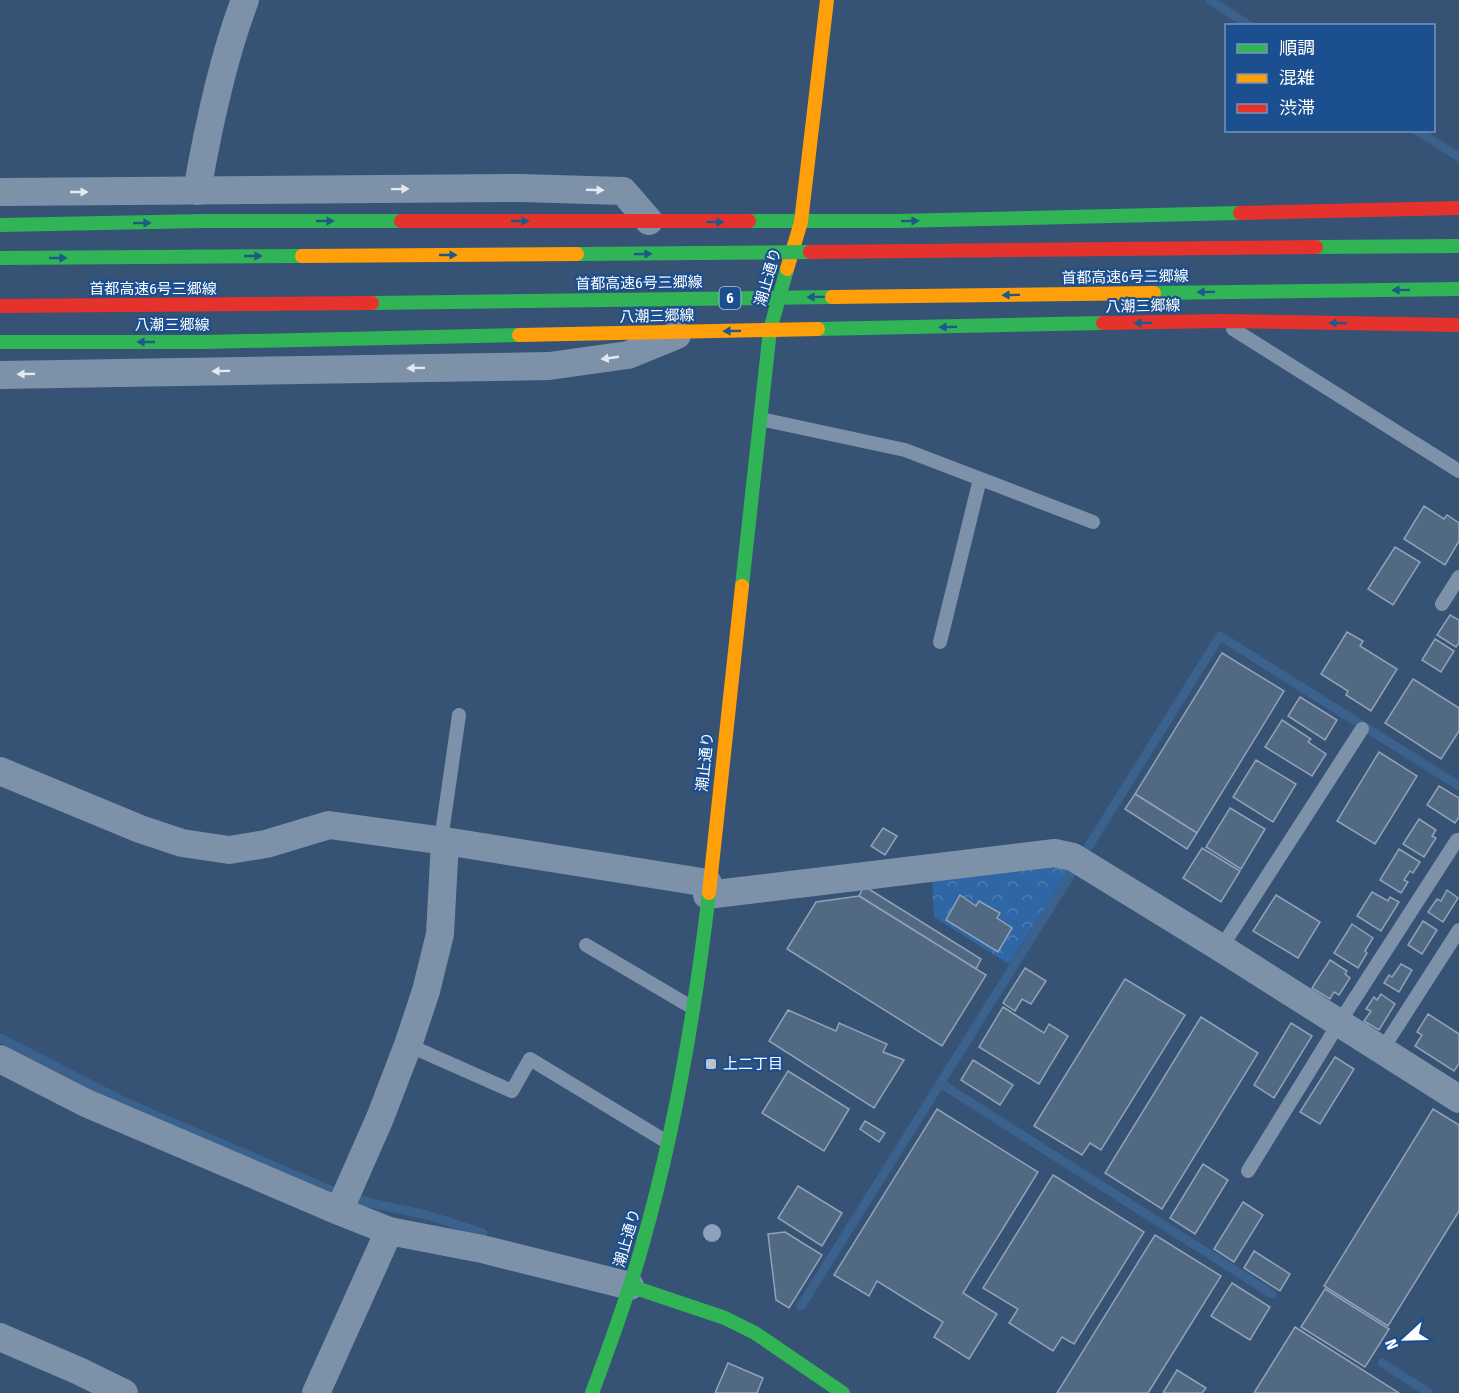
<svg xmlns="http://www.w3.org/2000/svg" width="1459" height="1393" font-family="'Fira Sans Condensed','Noto Sans JP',sans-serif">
<defs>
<pattern id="park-crowns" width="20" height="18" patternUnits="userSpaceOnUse" patternTransform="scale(1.5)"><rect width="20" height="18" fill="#2f66a5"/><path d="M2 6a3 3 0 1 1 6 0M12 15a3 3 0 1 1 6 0" fill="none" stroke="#4e7db2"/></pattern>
</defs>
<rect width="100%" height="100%" fill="#365274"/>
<polygon fill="url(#park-crowns)" points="1060,862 1070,868 1009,964 934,917 932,877"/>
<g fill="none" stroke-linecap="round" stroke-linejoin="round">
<g stroke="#3b618d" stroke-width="9">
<polyline points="1210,0 1250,26"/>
<polyline points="1416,130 1459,157"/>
<polyline points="1087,849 1220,636 1459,786"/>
<polyline points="0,1038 129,1104 332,1191 366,1202 427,1215 483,1233"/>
<polyline points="940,1083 1272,1294"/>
<polyline points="801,1306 1073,871"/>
<polyline points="1382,1363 1429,1393"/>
</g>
</g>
<g fill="#526984" stroke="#92a2b6" stroke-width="1.5">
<polygon points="1424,506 1444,519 1447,515 1459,523 1459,541 1445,565 1404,539"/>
<polygon points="1395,547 1420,562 1393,605 1368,589"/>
<polygon points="1450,615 1459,620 1459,643 1456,647 1437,635"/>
<polygon points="1347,632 1363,641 1360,646 1397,669 1371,711 1346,695 1348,691 1321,674"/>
<polygon points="1435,639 1454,651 1441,672 1422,660"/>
<polygon points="1222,653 1284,691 1197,833 1135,794"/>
<polygon points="1413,679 1459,708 1459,731 1441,759 1385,723"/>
<polygon points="1300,697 1337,720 1325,740 1288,716"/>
<polygon points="1282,720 1311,739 1308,742 1326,754 1312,776 1265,747"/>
<polygon points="1379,752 1417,776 1375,844 1337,821"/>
<polygon points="1256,760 1296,784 1273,822 1233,797"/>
<polygon points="1439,786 1459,798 1459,817 1455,823 1427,805"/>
<polygon points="1135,794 1197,833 1187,849 1125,809"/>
<polygon points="1230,808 1265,829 1241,869 1206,847"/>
<polygon points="1419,819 1436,830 1432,836 1436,838 1424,857 1403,844"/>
<polygon points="883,828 897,836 885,855 871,846"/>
<polygon points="1202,848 1240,871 1221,902 1183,878"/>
<polygon points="1399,849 1420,862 1413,873 1410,871 1404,880 1408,882 1401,893 1380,880"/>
<polygon points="864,886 981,959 976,969 859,896"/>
<polygon points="1447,890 1458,898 1443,922 1428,912 1437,899 1441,901"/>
<polygon points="1372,892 1388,901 1390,897 1399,902 1381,931 1357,916"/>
<polygon points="960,895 976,906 979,901 1000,913 997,918 1012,928 998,952 946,920"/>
<polygon points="1276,895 1320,922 1298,958 1253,931"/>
<polygon points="859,896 986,975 942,1046 787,949 816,902"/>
<polygon points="1423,921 1437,930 1422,954 1408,945"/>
<polygon points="1352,924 1373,938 1365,951 1367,953 1358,968 1334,953"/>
<polygon points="1330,960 1347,971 1345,974 1350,978 1339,995 1334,992 1330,999 1312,988"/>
<polygon points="1401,964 1412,970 1399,992 1384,983 1389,975 1392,977"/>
<polygon points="1025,968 1046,981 1031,1004 1022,999 1015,1011 1003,1003"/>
<polygon points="1125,979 1185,1015 1101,1150 1090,1143 1082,1155 1034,1126"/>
<polygon points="1381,994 1395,1004 1379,1030 1364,1021 1371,1011 1366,1009 1374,997 1377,1000"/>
<polygon points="1003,1007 1044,1033 1049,1024 1068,1036 1039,1084 979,1047"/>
<polygon points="788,1010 836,1031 839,1023 887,1044 883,1052 904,1060 874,1108 769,1041"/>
<polygon points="1428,1014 1459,1034 1459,1064 1454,1071 1415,1046 1422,1035 1417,1032"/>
<polygon points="1201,1017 1258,1053 1162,1209 1105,1173"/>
<polygon points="1291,1023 1312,1036 1274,1098 1254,1085"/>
<polygon points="1335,1057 1354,1069 1320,1124 1300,1112"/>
<polygon points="973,1060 1013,1085 1000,1105 961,1080"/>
<polygon points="788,1071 849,1109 824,1151 762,1113"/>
<polygon points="937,1109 1038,1172 963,1293 997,1314 969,1359 934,1337 943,1322 877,1281 869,1296 834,1275"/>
<polygon points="1433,1109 1459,1125 1459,1211 1388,1326 1324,1286"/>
<polygon points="865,1121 885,1133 879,1142 860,1129"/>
<polygon points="1203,1164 1228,1180 1195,1234 1170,1218"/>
<polygon points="1053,1175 1144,1232 1074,1344 1062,1337 1053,1351 1009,1323 1018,1309 983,1288"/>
<polygon points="798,1186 842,1213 822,1246 778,1218"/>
<polygon points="1243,1202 1263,1215 1234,1262 1214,1249"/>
<polygon points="785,1232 822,1255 789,1308 776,1300 768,1234"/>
<polygon points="1155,1235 1221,1276 1148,1393 1057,1393"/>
<polygon points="1254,1251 1290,1274 1280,1291 1244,1268"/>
<polygon points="1232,1283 1270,1307 1250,1340 1211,1316"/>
<polygon points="1325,1289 1389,1329 1365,1367 1301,1327"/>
<polygon points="1295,1327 1399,1393 1254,1393"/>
<polygon points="728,1363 763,1378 757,1393 715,1393"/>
<polygon points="1177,1370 1206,1388 1202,1393 1163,1393"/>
</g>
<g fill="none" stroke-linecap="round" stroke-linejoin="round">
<g stroke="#7d92a8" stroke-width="14">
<polyline points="1233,329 1459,471"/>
<polyline points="761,419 905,450 1093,522"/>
<polyline points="1442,604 1459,577"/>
<polyline points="940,642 980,479"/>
<polyline points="441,840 459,715"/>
<polyline points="586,945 693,1008"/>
<polyline points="1221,948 1362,729"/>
<polyline points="408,1045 512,1091 530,1059 667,1142"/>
<polyline points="1382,1050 1459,930"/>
<polyline points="1248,1171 1339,1023 1457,840"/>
</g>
<g stroke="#7d92a8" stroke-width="28">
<path d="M197,191C208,128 222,60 245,0"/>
<polyline points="0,192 520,188 623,191 649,221"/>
<polyline points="0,375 549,366 628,355 677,335"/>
<polyline points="0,771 140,829 182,843 229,850 266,844 329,825 445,841 708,883"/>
<polyline points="707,895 1055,853 1073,857 1221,948 1459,1099"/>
<polyline points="0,1059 86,1103 339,1211 389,1231 482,1249 630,1286"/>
<polyline points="339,1211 380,1118 408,1045 426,991 440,934 445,841"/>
<polyline points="0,1337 79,1371 124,1393"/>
<polyline points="316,1393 389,1231"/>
</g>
<g stroke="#30b455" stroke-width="14">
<polyline points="749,221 897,221 1240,213"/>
<polyline points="0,225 204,221 401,221"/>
<polyline points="818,329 1103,323"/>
<polyline points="0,342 204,342 519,335"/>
<polyline points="742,586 770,330 787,269"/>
<polyline points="630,1286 725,1318 755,1333 843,1393"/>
<path d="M592,1393C610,1345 628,1296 642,1246C675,1131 695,1012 709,893"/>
</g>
<g stroke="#ff9f0a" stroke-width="14">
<polyline points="787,269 801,222 827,0"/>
<polyline points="519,335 818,329"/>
<polyline points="709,893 742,586"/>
</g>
<g stroke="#e5322d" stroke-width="14">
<polyline points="1240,213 1459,208"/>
<polyline points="401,221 749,221"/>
<polyline points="1103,323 1221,321 1459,325"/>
</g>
<g stroke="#30b455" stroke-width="14">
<polyline points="1316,247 1459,246"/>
<polyline points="577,254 810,252"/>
<polyline points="0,258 302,256"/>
<polyline points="1154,293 1459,289"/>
<polyline points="372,303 832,297"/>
</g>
<g stroke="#ff9f0a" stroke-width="14">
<polyline points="302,256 577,254"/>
<polyline points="832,297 1154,293"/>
</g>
<g stroke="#e5322d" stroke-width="14">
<polyline points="810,252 1316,247"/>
<polyline points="0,306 372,303"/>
</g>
</g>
<circle fill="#8aa2be" cx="712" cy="1233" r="9"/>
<defs><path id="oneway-solid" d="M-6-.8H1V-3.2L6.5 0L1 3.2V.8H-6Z" transform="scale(1.5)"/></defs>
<g fill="#e5e9ee">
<use href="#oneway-solid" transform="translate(400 189) rotate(-1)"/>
<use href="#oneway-solid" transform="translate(595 190) rotate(2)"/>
<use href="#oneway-solid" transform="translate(79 192)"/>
<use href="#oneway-solid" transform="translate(610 358) rotate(172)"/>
<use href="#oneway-solid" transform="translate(416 368) rotate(179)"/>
<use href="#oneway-solid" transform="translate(221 371) rotate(179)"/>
<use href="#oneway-solid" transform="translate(26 374) rotate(179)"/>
</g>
<g fill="#1d5989">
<use href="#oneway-solid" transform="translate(325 221)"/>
<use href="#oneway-solid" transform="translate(520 221)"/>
<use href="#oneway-solid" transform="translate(910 221) rotate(-1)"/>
<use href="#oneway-solid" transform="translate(715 222) rotate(1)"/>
<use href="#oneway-solid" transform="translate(142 223) rotate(-1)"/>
<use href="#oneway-solid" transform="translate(643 254) rotate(-1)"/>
<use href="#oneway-solid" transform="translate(448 255)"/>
<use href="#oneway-solid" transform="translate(253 256)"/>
<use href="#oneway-solid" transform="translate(58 258)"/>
<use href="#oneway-solid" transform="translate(1401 290) rotate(179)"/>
<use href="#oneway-solid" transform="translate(1206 292) rotate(179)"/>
<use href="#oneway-solid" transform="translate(1011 295) rotate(179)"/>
<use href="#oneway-solid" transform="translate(816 297) rotate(179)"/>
<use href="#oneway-solid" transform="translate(1143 323) rotate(179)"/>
<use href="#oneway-solid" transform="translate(1338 323) rotate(-179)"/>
<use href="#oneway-solid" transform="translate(948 327) rotate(179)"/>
<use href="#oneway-solid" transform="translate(732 331) rotate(179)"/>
<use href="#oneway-solid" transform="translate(146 342) rotate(180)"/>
</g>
<rect fill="#b9c2ce" stroke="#1b4f8f" stroke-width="2" x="705" y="1058" width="12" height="12" rx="3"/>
<g text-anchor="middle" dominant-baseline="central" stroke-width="4.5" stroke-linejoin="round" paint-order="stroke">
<rect fill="#1b4f8f" stroke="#bbcadd" stroke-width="1.5" x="719.5" y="287" width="21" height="22" rx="4.5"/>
<g font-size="14" font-weight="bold" fill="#fff">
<text x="730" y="298">6</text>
</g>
<g font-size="15" fill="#fff" stroke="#1b4f8f">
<text transform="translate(768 277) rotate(-74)">潮止通り</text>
<text transform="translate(1125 277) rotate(-1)">首都高速6号三郷線</text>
<text transform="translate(639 283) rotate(-1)">首都高速6号三郷線</text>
<text x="153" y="289">首都高速6号三郷線</text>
<text transform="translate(1143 306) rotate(-1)">八潮三郷線</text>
<text transform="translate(657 316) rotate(-1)">八潮三郷線</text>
<text x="172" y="325">八潮三郷線</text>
<text transform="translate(705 762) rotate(-84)">潮止通り</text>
<text transform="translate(627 1238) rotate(-74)">潮止通り</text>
</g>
<g font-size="15" fill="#fff" stroke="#1b4f8f" text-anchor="start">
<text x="723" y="1064">上二丁目</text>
</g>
</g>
<rect x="1225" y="24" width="210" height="108" fill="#1b4f8f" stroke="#7695bc" stroke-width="1.5"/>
<rect x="1237" y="44" width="30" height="9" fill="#30b455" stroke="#7695bc" stroke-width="1.5"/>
<text x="1279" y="54" font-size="18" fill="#ffffff">順調</text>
<rect x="1237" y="74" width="30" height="9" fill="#ff9f0a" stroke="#7695bc" stroke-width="1.5"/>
<text x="1279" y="84" font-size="18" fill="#ffffff">混雑</text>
<rect x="1237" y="104" width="30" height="9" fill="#e5322d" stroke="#7695bc" stroke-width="1.5"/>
<text x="1279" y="114" font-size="18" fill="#ffffff">渋滞</text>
<g transform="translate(1405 1339) rotate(248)" stroke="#1b4f8f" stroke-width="4.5" paint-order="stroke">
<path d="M0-4.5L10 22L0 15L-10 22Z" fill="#ffffff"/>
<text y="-9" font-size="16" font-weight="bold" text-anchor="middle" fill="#ffffff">N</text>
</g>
</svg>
